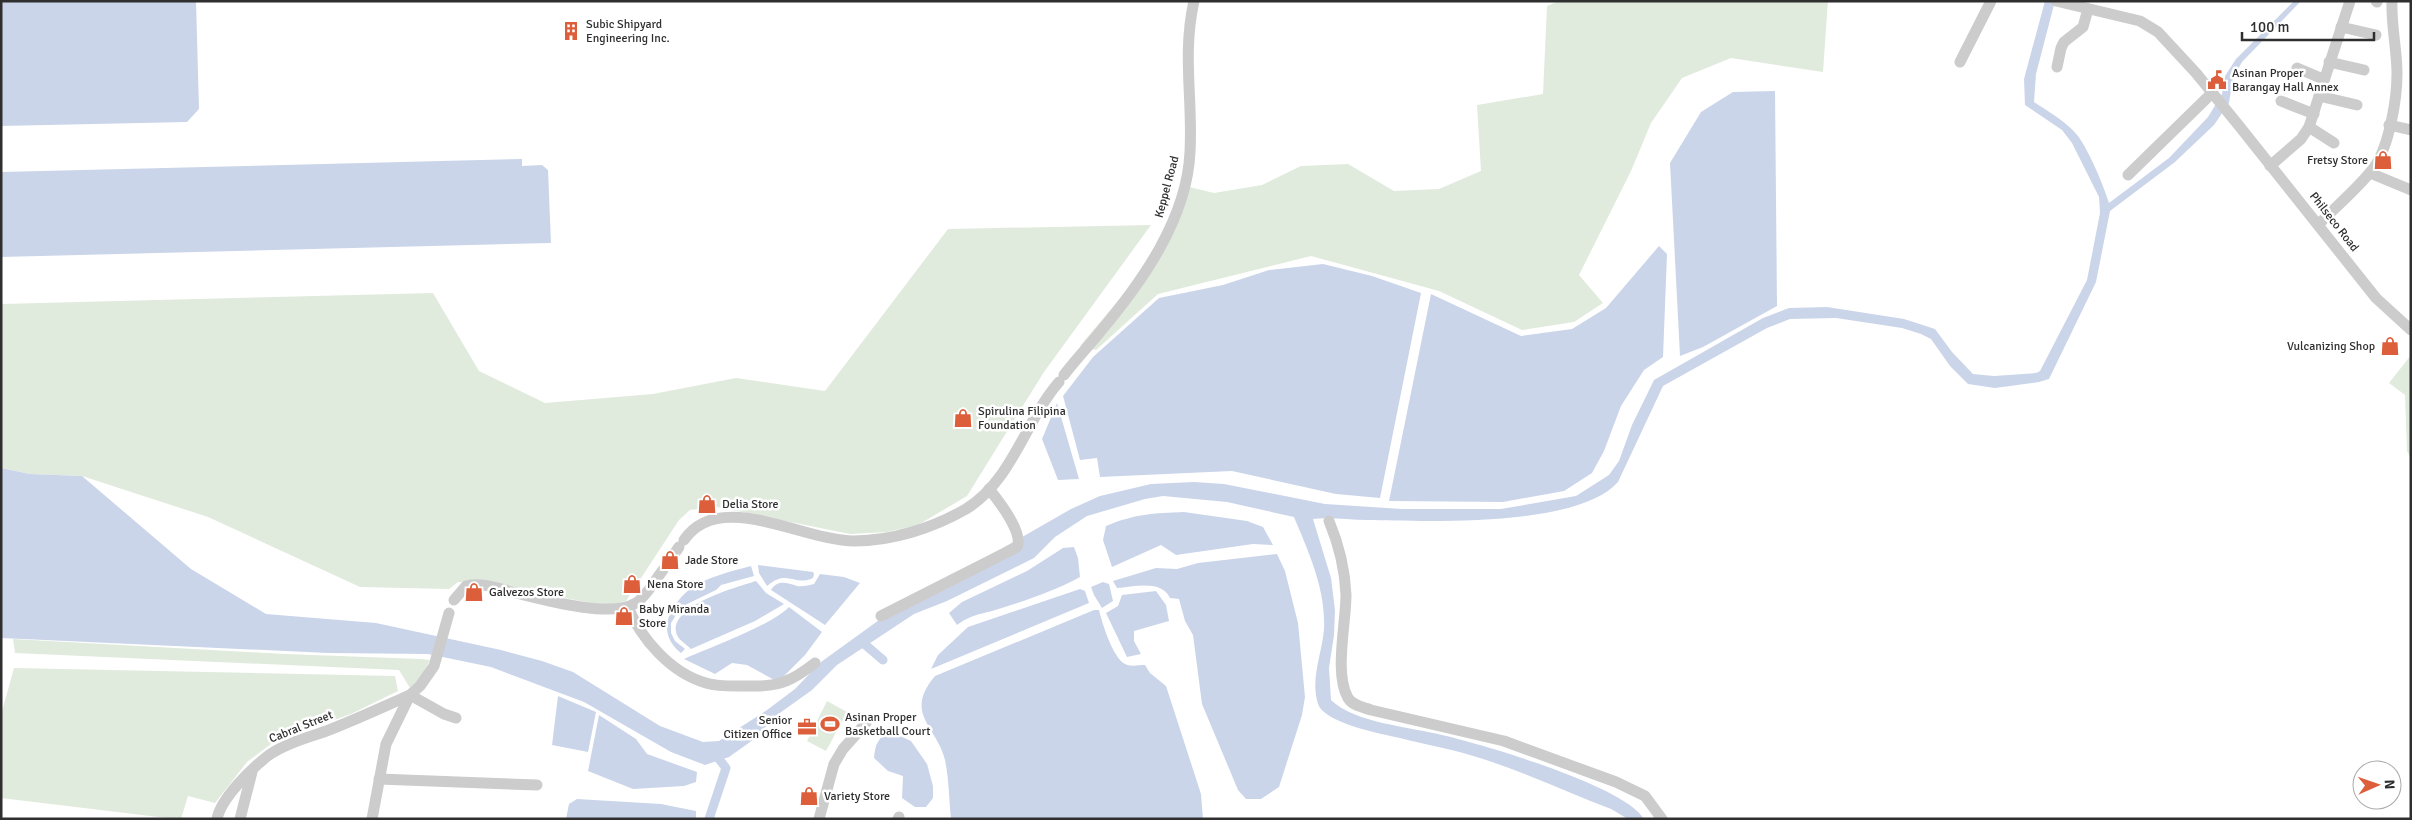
<svg xmlns="http://www.w3.org/2000/svg" width="2412" height="820" font-family="Signika,sans-serif">
<rect width="100%" height="100%" fill="#fff"/>
<g fill="#e1ebdd">
<polygon points="1559,1 1828,1 1823,72 1731,58 1682,78 1651,123 1631,171 1579,275 1603,303 1574,322 1522,330 1439,291 1311,256 1158,294 1096,350 1080,346 1159,252 1185,186 1214,193 1262,185 1301,166 1348,164 1394,191 1439,189 1481,171 1477,105 1543,94 1547,6"/>
<polygon points="1151,225 1044,372 967,496 918,525 887,532 850,534 717,507 690,510 679,520 626,601 608,606 479,582 458,582 449,589 360,587 208,517 82,476 30,474 1,468 1,304 433,293 479,371 545,403 653,394 736,378 825,391 948,229"/>
<polygon points="2411,355 2411,458 2407,451 2405,395 2389,383"/>
<polygon points="13,639 285,654 421,659 430,660 419,681 410,688 399,670 15,653"/>
<polygon points="14,668 395,676 398,691 351,714 275,741 247,762 215,803 188,796 181,819 175,819 1,798 1,715"/>
<polygon points="827,701 847,712 826,751 807,741"/>
</g>
<g fill="#cbd5ea">
<polygon points="1,1 196,1 199,109 187,122 1,126"/>
<path d="M2045,1H2055L2036,74L2034,102C2049,112 2067,122 2078,136C2090,153 2103,184 2109,203L2169,158L2208,117L2222,94L2225,76L2236,59L2294,1H2301L2242,62L2233,78L2229,103L2214,125L2175,162L2110,211L2096,282L2049,379L2039,382L1995,388L1968,384L1950,366L1931,339L1921,334L1902,328L1836,318L1790,319L1767,328L1663,386L1618,482C1577,528 1426,521 1367,520C1349,520 1331,517 1313,519L1331,578L1335,610L1334,635L1329,668L1331,700C1354,723 1411,727 1442,735C1482,744 1625,786 1644,819H1628L1611,809C1564,791 1518,769 1470,755C1447,748 1423,744 1400,738C1382,734 1324,723 1318,704C1310,679 1322,654 1324,629C1326,590 1309,553 1294,517L1227,502L1163,496L1145,499L1087,516L1055,537L1034,558L947,601L914,614L837,665L812,690L777,715L753,740L729,757L705,765L671,752L584,702L491,667L428,654L328,653L1,638V468L30,474L82,476L191,569L266,614L376,623L501,650L542,661L573,672L660,726L703,742L719,741L767,710L795,689L821,662L886,615L1071,509L1100,496L1151,484L1194,482L1224,484L1325,504L1402,509H1501L1576,496L1609,475L1619,461L1632,425L1654,380L1763,318L1789,308L1827,307L1904,319L1935,329L1952,352L1973,374L1994,376L2036,373L2040,371L2087,280L2100,213L2099,197L2072,143L2062,130L2025,105L2024,79Z"/>
<polygon points="1775,91 1777,306 1703,347 1680,356 1670,163 1701,112 1733,92"/>
<polygon points="522,159 522,166 542,165 548,170 551,243 1,257 1,172"/>
<polygon points="1659,246 1667,254 1663,357 1644,370 1621,406 1604,451 1592,473 1564,491 1503,502 1389,501 1431,294 1521,336 1572,329 1606,308"/>
<polygon points="1323,264 1372,276 1421,293 1380,498 1336,494 1232,471 1100,477 1097,458 1080,460 1063,396 1093,357 1159,298 1223,285 1269,270"/>
<polygon points="1057,403 1079,479 1058,480 1042,439"/>
<path d="M1184,512L1247,521L1263,527L1273,545L1253,544L1176,555L1161,545L1112,567L1103,540L1106,526C1134,514 1154,513 1184,512Z"/>
<path d="M1074,547L1078,558L1080,577C1053,592 1021,602 992,611C977,615 971,615 957,625L949,613L962,602L1027,571L1063,548Z"/>
<path d="M1277,554L1285,571L1298,623L1305,697L1302,715L1279,787L1261,799H1246L1238,790L1202,704L1193,635L1185,621L1179,599L1170,598C1161,579 1134,587 1117,588L1113,581L1156,568L1177,569L1198,563Z"/>
<path d="M758,565L813,572L814,574L813,578C795,587 787,568 767,586L759,573Z"/>
<path d="M751,566L754,576L721,585L716,590L681,607L671,623V633L675,641L685,649L681,653C656,633 668,607 690,589C707,577 732,571 751,566Z"/>
<path d="M820,574L844,577L860,583L825,625L771,590C778,579 787,583 797,586C803,587 809,585 814,584Z"/>
<path d="M756,581L766,593L784,604L755,621L691,649C686,644 677,639 676,632C671,605 737,587 756,581Z"/>
<polygon points="1103,582 1109,584 1113,601 1102,608 1094,595 1091,587"/>
<polygon points="1080,589 1085,591 1089,603 931,669 938,655 968,627"/>
<polygon points="1156,591 1166,605 1169,621 1134,631 1134,641 1141,654 1127,657 1106,613 1118,606 1122,595"/>
<path d="M789,607L822,632L805,655L778,682L747,665L732,663L715,674L684,659C711,647 770,626 789,607Z"/>
<path d="M1094,610H1099C1102,623 1113,658 1125,664C1130,667 1138,665 1145,665L1150,673L1166,686L1201,794L1203,819H951C949,800 949,779 945,760C937,726 903,714 935,676Z"/>
<polygon points="558,696 596,712 588,752 552,745"/>
<polygon points="599,715 636,739 647,754 697,772 696,782 684,786 633,789 588,771"/>
<path d="M891,732L911,741L927,764L933,786V798L926,807H915L902,798L903,776L888,771L874,758C875,745 878,736 891,732Z"/>
<polygon points="577,799 661,804 696,811 696,819 566,819 569,804"/>
</g>
<g fill="none" stroke-linecap="round" stroke-linejoin="round">
<g stroke="#cbd5ea" stroke-width="9">
<polyline points="862,642 883,660"/>
<polyline points="709,819 726,768 715,754"/>
</g>
<g stroke="#ccc" stroke-width="11">
<polyline points="2056,1 2140,21 2158,32 2196,73 2240,127 2376,298 2411,330"/>
<polyline points="2376,1 2377,2"/>
<polyline points="2341,27 2376,35"/>
<polyline points="1960,62 1991,1"/>
<polyline points="2329,62 2364,70"/>
<polyline points="2057,67 2061,48 2064,42 2083,27 2088,9"/>
<polyline points="2297,68 2323,79"/>
<polyline points="2319,96 2357,105"/>
<polyline points="2281,101 2314,114"/>
<polyline points="2389,125 2411,130"/>
<polyline points="2309,127 2334,143"/>
<polyline points="2270,166 2301,139 2309,127 2350,1"/>
<polyline points="2370,173 2411,190"/>
<polyline points="2128,175 2212,93"/>
<path d="M2319,224C2337,205 2360,187 2375,166C2389,145 2397,100 2397,74C2397,49 2391,26 2392,1"/>
<path d="M1064,375C1075,360 1088,347 1100,332C1142,282 1187,219 1190,152C1193,99 1182,55 1194,1"/>
<path d="M1329,521C1339,545 1345,569 1346,595C1346,623 1334,674 1348,698C1353,706 1363,707 1371,710L1504,741L1616,782L1645,796L1662,819"/>
<path d="M684,540C719,488 803,541 854,541C892,541 933,528 966,509C1012,481 1025,421 1059,382"/>
<polyline points="672,557 679,547"/>
<path d="M454,600L466,586C481,582 497,588 512,592C541,599 611,619 636,603C647,596 655,580 663,570"/>
<path d="M628,607C641,639 671,673 706,683C719,687 734,686 748,686C761,686 774,686 786,681C797,677 806,670 815,663"/>
<path d="M881,616L1017,547C1024,533 998,500 989,489"/>
<polyline points="379,779 537,785"/>
<path d="M217,819C221,798 252,768 269,755C286,743 310,737 329,730C357,719 383,707 410,695L444,714L456,718"/>
<polyline points="240,819 252,772"/>
<polyline points="372,819 386,744 410,695 420,686 434,666 449,613"/>
<polyline points="819,819 834,764 843,749 866,723"/>
<polyline points="898,819 899,817"/>
</g>
</g>
<defs>
<g id="building-bare" transform="scale(1.5)"><path d="M-4-6H4V6H1V3H-1V6H-4ZM-2.5-4.3h1.7v1.8h-1.7ZM.8-4.3h1.7v1.8H.8ZM-2.5-1h1.7V.8h-1.7ZM.8-1h1.7V.8H.8Z" fill="#dd5e3a" stroke="#fff" stroke-width="2.5" paint-order="stroke"/></g>
<g id="civic-bare" transform="scale(1.5)"><path d="M-.6-6.5H3V-4.5H.6V-3L4-1V1h2V6H-6V1h2V-1L-.6-3ZM-1.2 2.5V6h2.4V2.5Z" fill="#dd5e3a" stroke="#fff" stroke-width="2.5" paint-order="stroke"/></g>
<g id="shop-bare" transform="scale(1.5)"><path d="M-5-2.5h2.3a2.7 3.5 0 0 1 5.4 0H5L5.5 6h-11ZM-1.5-2.5h3a1.5 2.3 0 0 0-3 0Z" fill="#dd5e3a" stroke="#fff" stroke-width="2.5" paint-order="stroke"/></g>
<g id="stadium-bare" transform="scale(1.5)"><path d="M0-5a6.5 5 0 1 0 0 10a6.5 5 0 1 0 0-10ZM-3.5-1.8h7v3.6h-7Z" fill="#dd5e3a" stroke="#fff" stroke-width="2.5" paint-order="stroke"/></g>
<g id="office-bare" transform="scale(1.5)"><path d="M-6-3h4V-5.5h4V-3h4V5H-6ZM-1-4.5V-3h2v-1.5ZM-6 0V1H6V0Z" fill="#dd5e3a" stroke="#fff" stroke-width="2.5" paint-order="stroke"/></g>
</defs>
<g fill-rule="evenodd">
<use href="#building-bare" x="571" y="31"/>
<use href="#civic-bare" x="2217" y="80"/>
<use href="#shop-bare" x="2383" y="160"/>
<use href="#shop-bare" x="2390" y="346"/>
<use href="#shop-bare" x="963" y="418"/>
<use href="#shop-bare" x="707" y="504"/>
<use href="#shop-bare" x="670" y="560"/>
<use href="#shop-bare" x="632" y="584"/>
<use href="#shop-bare" x="474" y="592"/>
<use href="#shop-bare" x="624" y="616"/>
<use href="#stadium-bare" x="830" y="724"/>
<use href="#office-bare" x="807" y="727"/>
<use href="#shop-bare" x="809" y="796"/>
</g>
<g text-anchor="middle" dominant-baseline="central" stroke-width="5" stroke-linejoin="round" paint-order="stroke">
<g font-size="12" fill="#2f2f2f" stroke="#fff" text-anchor="start">
<text x="586" y="24">Subic Shipyard<tspan x="586" dy="14">Engineering Inc.</tspan></text>
<text x="2232" y="73">Asinan Proper<tspan x="2232" dy="14">Barangay Hall Annex</tspan></text>
<text x="2368" y="160" text-anchor="end">Fretsy Store</text>
<text x="2375" y="346" text-anchor="end">Vulcanizing Shop</text>
<text x="978" y="411">Spirulina Filipina<tspan x="978" dy="14">Foundation</tspan></text>
<text x="722" y="504">Delia Store</text>
<text x="685" y="560">Jade Store</text>
<text x="647" y="584">Nena Store</text>
<text x="489" y="592">Galvezos Store</text>
<text x="639" y="609">Baby Miranda<tspan x="639" dy="14">Store</tspan></text>
<text x="845" y="717">Asinan Proper<tspan x="845" dy="14">Basketball Court</tspan></text>
<text x="792" y="720" text-anchor="end">Senior<tspan x="792" dy="14">Citizen Office</tspan></text>
<text x="824" y="796">Variety Store</text>
</g>
<g font-size="12" fill="#2f2f2f" stroke="#fff">
<text transform="translate(1167 187) rotate(-75)">Keppel Road</text>
<text transform="translate(2334 222) rotate(52)">Philseco Road</text>
<text transform="translate(301 727) rotate(-22)">Cabral Street</text>
</g>
</g>
<rect width="2412" height="820" fill="none" stroke="#2f2f2f" stroke-width="5"/>
<g transform="translate(2377 785) rotate(88)"><circle r="24" fill="#ffffff" stroke="#acacac"/>
<path d="M0-4L9 19L0 12L-9 19Z" fill="#dd5e3a"/>
<text y="-8" font-size="14" font-weight="bold" text-anchor="middle" fill="#2f2f2f">N</text>
</g>
<path d="M2242 32v8h132v-8" fill="none" stroke="#2f2f2f" stroke-width="2.5"/>
<text x="2250" y="32" font-size="15" fill="#2f2f2f" stroke="#ffffff" stroke-width="4" paint-order="stroke">100 m</text>
</svg>
